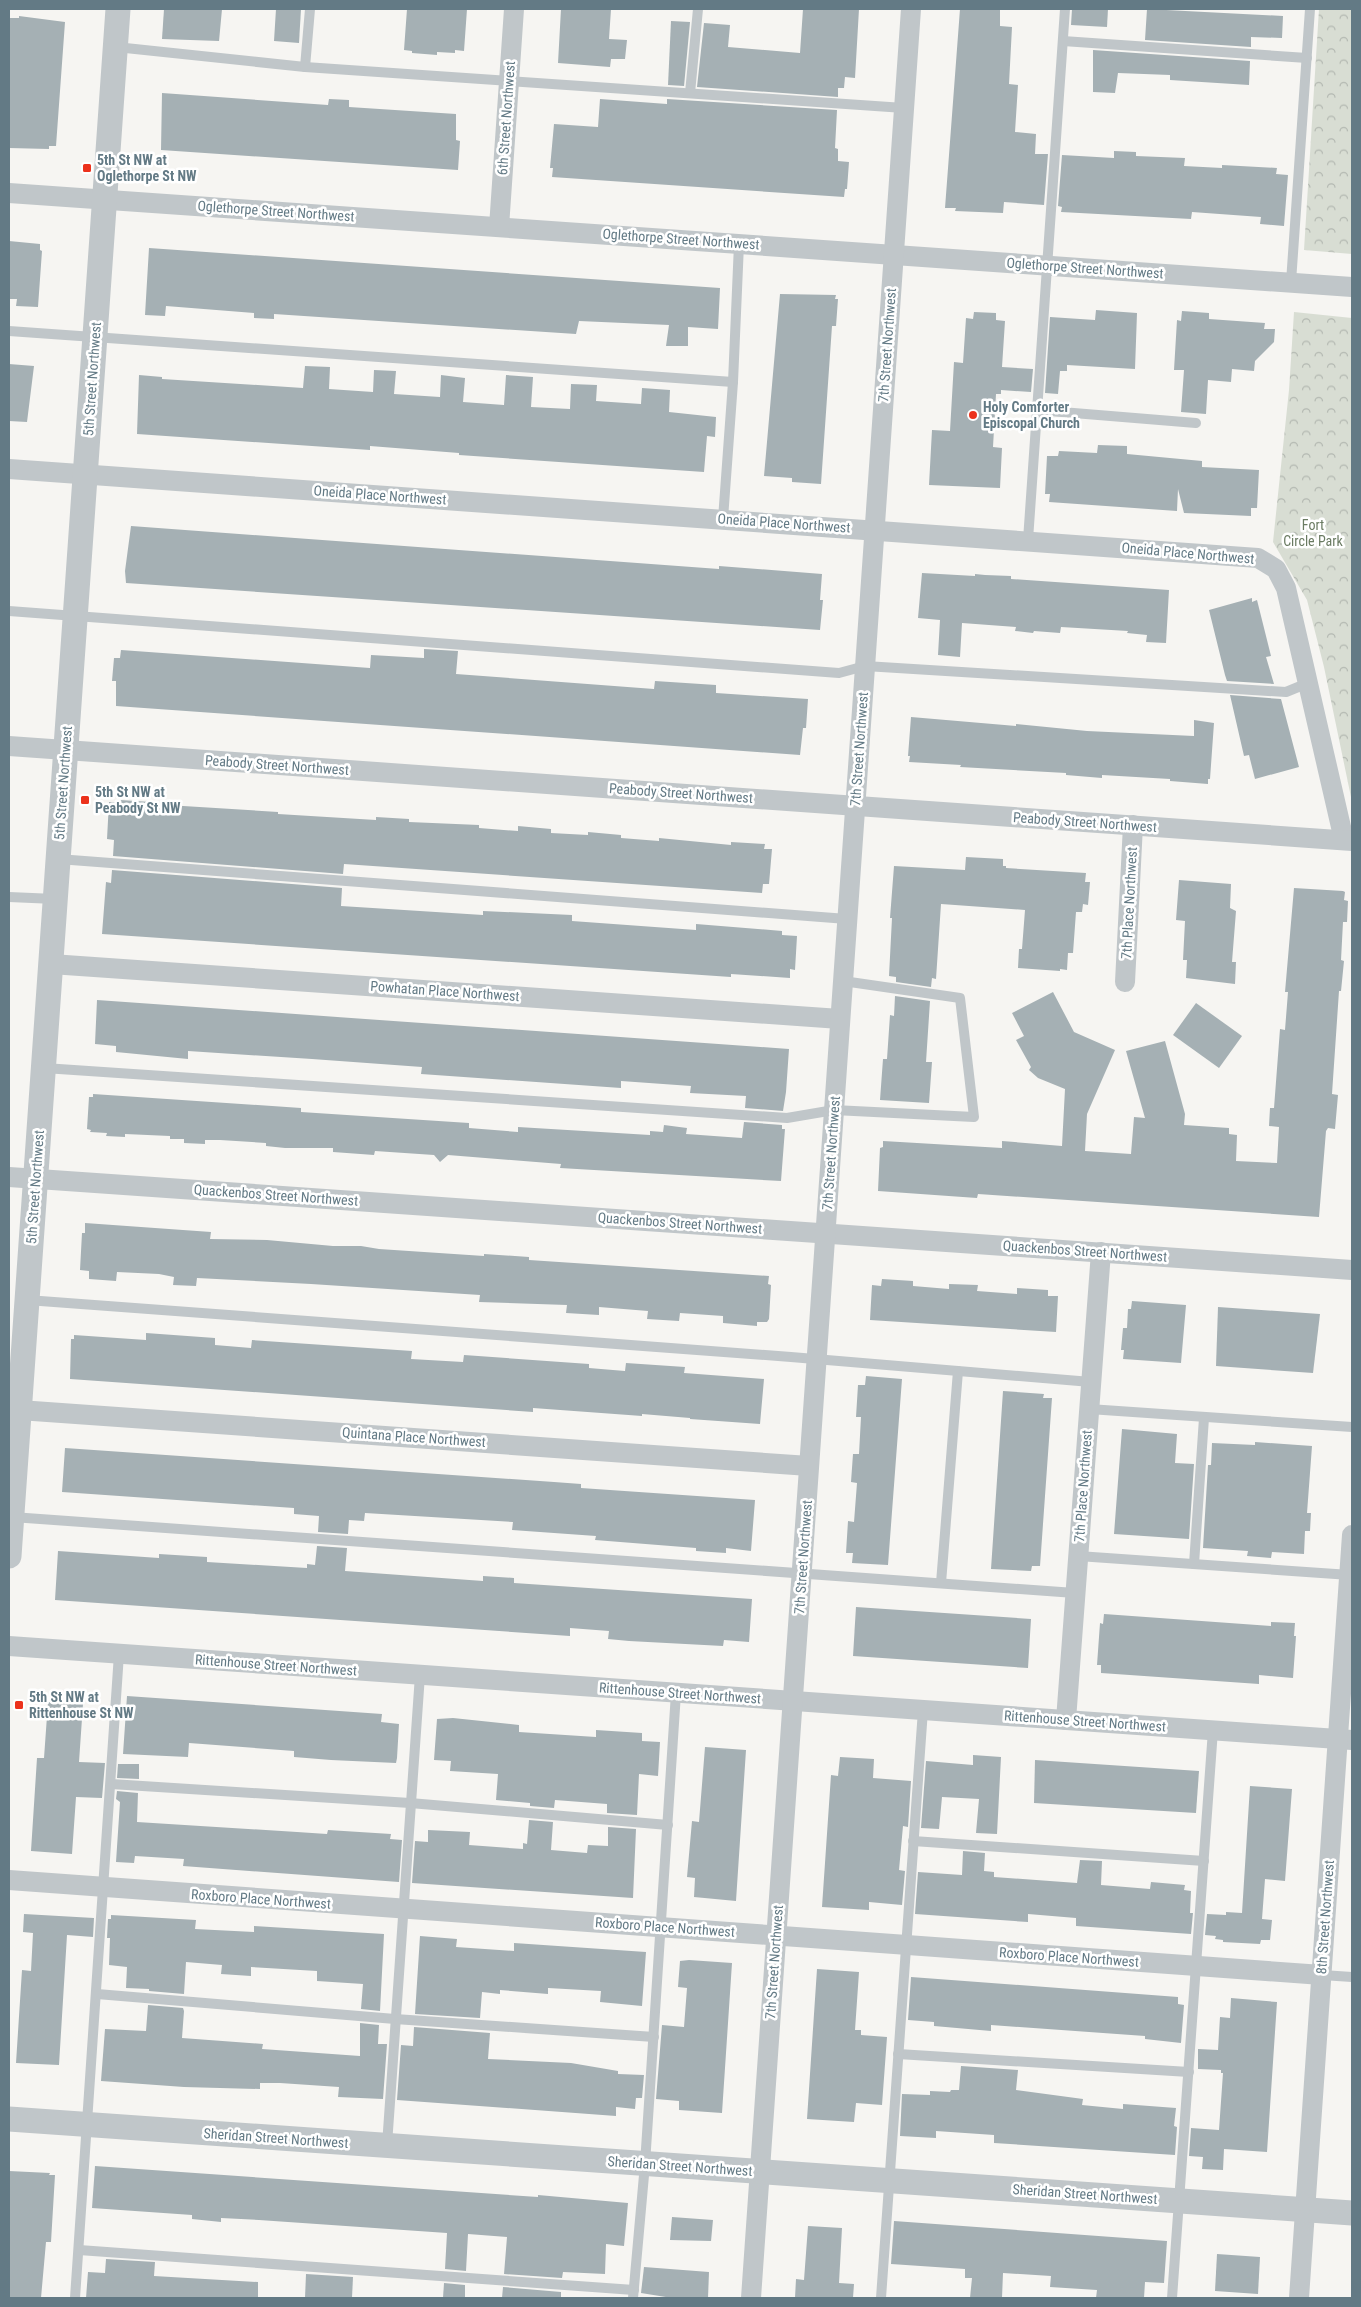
<svg xmlns="http://www.w3.org/2000/svg" width="1361" height="2307" font-family="'Roboto Condensed',sans-serif">
<defs>
<pattern id="park-crowns" width="20" height="18" patternUnits="userSpaceOnUse" patternTransform="scale(1.25)"><rect width="20" height="18" fill="#d8ddd3"/><path d="M2 6a3 3 0 1 1 6 0M12 15a3 3 0 1 1 6 0" fill="none" stroke="#b3b8b1"/></pattern>
</defs>
<rect width="100%" height="100%" fill="#f6f5f2"/>
<g fill="url(#park-crowns)">
<polygon points="1319,9 1352,9 1352,254 1304,250"/>
<polygon points="1294,312 1352,318 1352,802 1324,667 1307,600 1273,542 1289,390"/>
</g>
<g fill="#a5b0b4">
<polygon points="164,9 222,9 219,41 162,39"/>
<polygon points="276,9 301,9 299,43 274,41"/>
<polygon points="407,9 467,9 464,51 455,50 455,53 437,52 437,55 412,53 412,51 404,50"/>
<polygon points="561,9 611,9 609,39 627,40 625,59 611,59 610,67 558,63"/>
<polygon points="803,9 859,9 855,78 845,77 844,88 838,88 838,97 697,87 704,23 730,25 728,47 800,53"/>
<polygon points="960,9 1000,9 1000,26 1012,27 1009,84 1018,85 1015,132 1036,134 1035,154 1048,154 1044,205 1004,202 1003,213 955,211 956,208 945,208"/>
<polygon points="1072,9 1108,9 1107,27 1071,25"/>
<polygon points="1147,9 1283,16 1282,38 1251,37 1251,47 1145,40"/>
<polygon points="19,16 65,22 56,146 49,146 49,149 9,148 9,18 19,18"/>
<polygon points="671,21 690,22 684,86 668,85"/>
<polygon points="1093,50 1250,61 1249,85 1170,80 1170,75 1118,73 1115,93 1093,92"/>
<polygon points="162,93 328,105 329,99 349,100 349,107 456,114 456,140 460,141 458,170 161,150"/>
<polygon points="600,99 667,104 667,99 837,110 835,148 838,149 838,161 849,162 847,189 845,189 844,197 552,177 553,168 550,168 554,124 598,127"/>
<polygon points="1114,151 1136,152 1136,156 1185,158 1184,166 1222,168 1222,165 1277,168 1276,174 1288,175 1284,226 1260,224 1261,217 1192,212 1191,219 1061,212 1062,207 1058,206 1062,155 1114,158"/>
<polygon points="9,241 40,244 40,250 42,251 38,307 16,306 17,299 9,299"/>
<polygon points="149,248 720,288 718,329 688,327 688,346 666,346 669,325 579,321 576,334 274,314 274,319 254,318 254,313 166,306 165,316 145,315"/>
<polygon points="780,294 836,295 835,299 838,299 836,326 832,326 821,484 792,482 792,478 764,476"/>
<polygon points="1096,310 1137,313 1135,369 1067,365 1067,371 1060,371 1058,394 1045,393 1050,317 1095,320"/>
<polygon points="1182,311 1209,313 1209,319 1265,323 1264,329 1275,329 1274,342 1255,361 1254,371 1232,369 1231,382 1208,380 1206,414 1181,412 1184,370 1174,370 1177,320 1181,321"/>
<polygon points="974,312 996,313 996,320 1005,321 1002,367 1033,369 1031,392 1001,390 1001,394 996,394 993,447 1002,448 1000,488 929,485 932,430 950,431 954,362 963,363 966,318 973,319"/>
<polygon points="9,364 34,366 27,422 9,421"/>
<polygon points="305,366 330,367 329,389 373,392 374,370 396,371 394,394 440,397 441,375 465,378 463,402 504,405 506,375 533,377 531,407 570,409 571,384 597,385 596,401 641,404 642,388 670,390 669,412 716,417 715,437 707,436 704,472 459,455 459,453 370,446 370,450 137,434 139,375 162,377 162,379 303,388"/>
<polygon points="1098,445 1127,446 1127,454 1202,461 1202,467 1259,470 1257,508 1251,508 1251,516 1184,513 1178,489 1177,511 1049,502 1050,494 1045,494 1047,456 1058,456 1059,451 1097,453"/>
<polygon points="131,526 719,569 719,566 822,574 820,600 823,600 820,630 126,583 125,571"/>
<polygon points="922,573 975,576 975,574 985,575 1011,576 1011,579 1169,590 1166,643 1146,642 1147,635 1127,633 1128,631 1061,627 1060,633 1034,631 1033,633 1015,631 1016,627 962,623 960,657 938,655 940,620 918,618"/>
<polygon points="1252,598 1252,602 1257,600 1271,656 1266,657 1274,684 1227,681 1225,675 1209,610"/>
<polygon points="424,649 458,651 456,674 654,689 655,681 716,685 716,693 808,699 806,728 803,728 800,755 116,706 116,681 112,681 114,658 120,658 121,650 370,668 371,655 424,658"/>
<polygon points="1230,695 1281,699 1299,767 1255,779 1249,755 1244,756"/>
<polygon points="911,717 1016,726 1016,724 1087,731 1194,736 1194,720 1214,723 1210,779 1208,779 1208,784 1170,781 1170,779 1102,775 1102,778 1066,775 1066,773 960,767 961,765 909,762 910,756 908,756"/>
<polygon points="120,800 151,802 151,804 278,812 278,814 376,820 376,817 409,819 409,822 479,825 479,828 518,831 518,826 551,829 551,833 588,835 588,832 621,835 621,838 659,841 659,838 731,845 731,842 765,844 764,849 772,849 769,884 763,884 762,893 344,864 343,874 113,856 114,840 107,839 109,802 120,803"/>
<polygon points="966,857 1003,859 1003,866 1006,866 1006,868 1086,873 1085,882 1090,882 1088,905 1083,904 1082,912 1076,912 1073,953 1068,953 1067,970 1060,969 1060,971 1018,968 1019,949 1022,949 1025,910 941,904 936,979 932,978 931,987 896,982 896,977 889,976 892,918 890,918 894,866 965,870"/>
<polygon points="112,870 342,888 341,906 483,915 483,911 572,915 572,921 696,930 696,924 782,931 782,935 797,936 795,970 790,969 790,978 731,974 731,977 102,934 106,882 111,883"/>
<polygon points="1179,880 1231,884 1230,908 1236,911 1232,962 1236,962 1235,984 1186,978 1187,960 1183,960 1185,921 1176,920"/>
<polygon points="1294,888 1343,891 1345,892 1344,900 1348,901 1347,922 1343,922 1341,960 1344,961 1341,991 1339,991 1332,1094 1338,1095 1335,1129 1328,1128 1326,1131 1319,1217 978,1194 977,1198 878,1191 880,1148 883,1147 883,1141 1002,1148 1002,1141 1062,1146 1065,1089 1038,1078 1029,1070 1031,1067 1016,1040 1024,1036 1012,1013 1053,992 1074,1032 1115,1050 1087,1114 1085,1151 1131,1154 1134,1117 1145,1118 1126,1051 1165,1041 1185,1114 1184,1125 1229,1128 1229,1134 1237,1135 1236,1161 1277,1163 1279,1127 1269,1126 1270,1108 1274,1108 1280,1029 1285,1030 1288,992 1285,992"/>
<polygon points="895,996 930,1001 926,1062 932,1062 929,1103 880,1100 883,1059 887,1059 890,1015 894,1016"/>
<polygon points="97,1000 789,1049 786,1092 783,1111 745,1108 746,1096 690,1093 691,1086 621,1081 621,1088 421,1074 422,1067 312,1059 188,1051 188,1059 116,1052 116,1046 95,1044"/>
<polygon points="1196,1003 1242,1036 1219,1068 1173,1035"/>
<polygon points="93,1094 301,1108 301,1112 469,1123 469,1128 518,1132 518,1127 650,1135 650,1131 663,1132 664,1125 687,1128 686,1134 742,1138 744,1122 782,1125 782,1129 785,1129 781,1181 560,1168 561,1164 448,1155 440,1162 434,1155 375,1151 374,1155 333,1152 333,1148 285,1148 266,1146 266,1143 220,1140 205,1140 205,1144 184,1143 184,1139 170,1139 170,1136 125,1134 125,1137 106,1136 107,1133 90,1132 91,1130 87,1129 89,1097 93,1097"/>
<polygon points="85,1223 211,1232 210,1239 267,1240 333,1246 361,1246 379,1249 484,1256 484,1254 529,1257 529,1260 769,1276 768,1284 771,1285 769,1319 767,1322 757,1322 757,1326 723,1323 723,1316 680,1313 679,1321 647,1319 648,1311 599,1307 599,1315 566,1313 567,1305 479,1302 480,1295 311,1284 197,1278 196,1286 173,1285 174,1277 159,1274 117,1272 116,1281 89,1279 89,1271 80,1270 82,1233 85,1233"/>
<polygon points="882,1279 913,1281 913,1286 949,1289 949,1284 978,1285 977,1291 1017,1294 1017,1288 1048,1290 1048,1296 1058,1296 1056,1332 870,1320 872,1285 881,1286"/>
<polygon points="1132,1301 1186,1305 1181,1363 1123,1359 1124,1350 1121,1350 1123,1328 1127,1328 1128,1309 1131,1309"/>
<polygon points="1218,1307 1320,1314 1313,1373 1216,1366"/>
<polygon points="146,1333 215,1338 215,1345 251,1348 252,1340 412,1351 411,1359 463,1362 464,1355 589,1364 589,1368 625,1371 626,1363 685,1367 684,1373 764,1379 760,1424 690,1419 690,1418 642,1414 642,1416 533,1408 533,1412 70,1379 71,1339 74,1339 74,1335 146,1340"/>
<polygon points="866,1376 902,1379 888,1565 852,1563 853,1553 846,1553 848,1521 854,1522 857,1483 851,1482 853,1454 859,1454 861,1417 856,1417 858,1385 865,1385"/>
<polygon points="1003,1391 1044,1394 1043,1398 1052,1398 1040,1566 1032,1566 1031,1571 991,1569"/>
<polygon points="1122,1429 1177,1434 1175,1463 1194,1464 1189,1539 1114,1534"/>
<polygon points="1255,1442 1312,1446 1307,1513 1311,1513 1310,1531 1305,1531 1304,1554 1272,1552 1271,1558 1247,1556 1248,1551 1203,1548 1208,1465 1211,1465 1212,1443 1255,1445"/>
<polygon points="65,1448 554,1482 581,1484 581,1488 755,1500 751,1551 726,1548 726,1553 696,1551 696,1548 595,1540 596,1536 512,1530 513,1522 365,1513 364,1521 349,1520 348,1534 318,1532 319,1516 294,1514 294,1508 62,1492"/>
<polygon points="317,1546 347,1548 345,1571 483,1581 483,1576 514,1578 514,1583 752,1599 749,1642 724,1640 723,1646 629,1641 608,1639 609,1631 570,1628 570,1636 55,1600 58,1551 159,1558 159,1554 207,1557 207,1562 307,1568 307,1564 315,1565"/>
<polygon points="856,1607 1031,1619 1028,1668 853,1656"/>
<polygon points="1104,1614 1271,1626 1271,1622 1295,1623 1294,1636 1296,1636 1293,1678 1259,1675 1259,1684 1101,1673 1101,1665 1097,1665 1100,1623 1103,1624"/>
<polygon points="127,1696 382,1714 381,1722 399,1724 397,1758 396,1763 331,1760 294,1757 294,1751 189,1743 188,1757 123,1754"/>
<polygon points="48,1702 83,1704 79,1762 105,1763 102,1798 76,1797 72,1854 31,1851 37,1758 44,1758"/>
<polygon points="453,1718 519,1725 519,1732 596,1737 596,1730 642,1733 642,1741 660,1742 658,1776 639,1774 637,1815 607,1813 607,1804 555,1800 554,1808 530,1806 530,1803 496,1800 498,1774 450,1771 451,1761 434,1760 437,1719"/>
<polygon points="705,1747 746,1750 736,1901 694,1897 695,1878 687,1877 692,1821 699,1822"/>
<polygon points="973,1755 1001,1757 997,1834 976,1833 979,1799 942,1797 939,1829 921,1828 926,1761 973,1765"/>
<polygon points="840,1757 874,1759 873,1778 911,1781 908,1827 903,1826 899,1870 905,1871 902,1905 869,1902 869,1910 822,1907 831,1775 838,1776"/>
<polygon points="1035,1760 1199,1771 1196,1813 1034,1803"/>
<polygon points="118,1764 139,1764 139,1779 117,1778"/>
<polygon points="1250,1786 1292,1789 1285,1881 1265,1879 1262,1919 1272,1920 1270,1940 1261,1940 1260,1944 1223,1942 1223,1940 1215,1939 1216,1936 1205,1935 1207,1914 1226,1915 1226,1912 1242,1913"/>
<polygon points="117,1791 138,1793 137,1822 297,1832 327,1834 328,1830 391,1834 390,1839 402,1840 399,1882 183,1866 184,1859 135,1856 134,1863 116,1862 120,1802 116,1799"/>
<polygon points="529,1820 553,1822 551,1850 587,1853 588,1845 608,1846 608,1827 636,1829 633,1898 412,1883 415,1841 428,1842 428,1830 470,1832 469,1845 523,1849 523,1843 527,1844"/>
<polygon points="963,1851 985,1853 984,1871 994,1872 994,1877 1077,1883 1080,1860 1102,1861 1101,1885 1150,1889 1151,1882 1185,1885 1184,1890 1191,1891 1190,1913 1193,1913 1191,1934 1076,1926 1076,1918 1028,1914 1028,1922 915,1914 918,1872 962,1875"/>
<polygon points="24,1914 94,1918 93,1937 67,1935 59,2065 16,2063 22,1970 31,1971 33,1933 23,1932"/>
<polygon points="111,1915 196,1920 195,1929 254,1932 254,1926 384,1934 380,2011 361,2009 363,1984 317,1981 317,1971 251,1967 251,1976 221,1974 222,1965 186,1962 184,1994 149,1991 149,1989 126,1988 127,1967 109,1965 110,1938 107,1938 108,1919 111,1919"/>
<polygon points="420,1936 457,1939 456,1947 514,1951 514,1943 646,1952 642,2006 600,2002 601,1991 548,1988 548,1994 500,1990 500,1994 482,1992 480,2018 415,2014"/>
<polygon points="689,1960 732,1963 722,2113 679,2110 679,2101 656,2099 662,2025 684,2027 687,1988 678,1987 680,1961"/>
<polygon points="817,1969 859,1972 855,2030 861,2030 861,2035 887,2037 882,2105 856,2103 854,2122 807,2119"/>
<polygon points="911,1977 1178,1997 1178,2004 1184,2005 1181,2043 1145,2039 1145,2036 991,2025 991,2031 934,2026 934,2022 908,2020"/>
<polygon points="1231,1998 1277,2002 1267,2152 1224,2149 1223,2170 1202,2169 1203,2157 1189,2156 1191,2128 1219,2130 1223,2073 1221,2073 1221,2070 1198,2069 1198,2049 1218,2050 1220,2017 1230,2018"/>
<polygon points="148,2005 183,2008 184,2011 182,2038 263,2044 262,2049 360,2056 360,2023 379,2025 378,2044 387,2044 383,2099 338,2097 339,2087 280,2083 260,2083 260,2089 184,2087 101,2081 105,2029 146,2031"/>
<polygon points="414,2027 490,2033 488,2059 571,2063 618,2071 618,2074 644,2075 642,2098 636,2098 635,2109 616,2107 616,2116 397,2100 401,2045 413,2046"/>
<polygon points="961,2066 1018,2070 1016,2090 1083,2099 1082,2105 1123,2109 1123,2104 1176,2108 1174,2126 1177,2127 1175,2155 994,2143 994,2135 936,2131 936,2138 900,2136 902,2094 930,2095 930,2091 950,2092 951,2090 959,2090"/>
<polygon points="95,2166 538,2197 538,2195 628,2203 624,2246 606,2244 605,2274 563,2272 562,2278 504,2274 507,2237 468,2234 466,2271 445,2269 447,2233 259,2220 221,2218 221,2222 192,2219 192,2215 92,2208"/>
<polygon points="9,2171 50,2173 49,2175 55,2175 51,2242 46,2242 41,2298 9,2298"/>
<polygon points="672,2217 713,2220 711,2241 670,2240"/>
<polygon points="894,2221 1167,2241 1164,2283 1145,2282 1144,2298 1096,2298 1097,2290 1050,2287 1051,2276 1003,2273 1002,2298 970,2298 972,2278 965,2278 965,2269 891,2264"/>
<polygon points="808,2226 842,2228 839,2283 854,2284 853,2298 795,2298 796,2279 804,2280"/>
<polygon points="1217,2254 1260,2257 1258,2294 1215,2291"/>
<polygon points="106,2259 155,2262 154,2276 258,2282 258,2298 86,2298 88,2272 105,2273"/>
<polygon points="644,2267 709,2272 708,2298 672,2298 641,2293"/>
<polygon points="306,2274 353,2277 352,2298 305,2298"/>
<polygon points="444,2283 465,2285 465,2298 443,2298"/>
<polygon points="503,2287 561,2292 561,2298 502,2298"/>
</g>
<g fill="none" stroke-linecap="round" stroke-linejoin="round">
<g stroke="#c0c6c9" stroke-width="10">
<polyline points="1063,41 1307,58"/>
<polyline points="116,47 305,67 904,108"/>
<polyline points="305,67 310,9"/>
<polyline points="690,93 698,9"/>
<polyline points="1291,282 1310,9"/>
<polyline points="9,331 733,382"/>
<polyline points="1037,410 1196,423"/>
<polyline points="723,519 733,382 739,244"/>
<polyline points="1028,540 1065,9"/>
<polyline points="9,611 839,673 865,666 1286,692 1308,683"/>
<polyline points="58,859 847,919"/>
<polyline points="9,897 55,899"/>
<polyline points="44,1068 787,1118 834,1110 974,1117 960,998 843,981"/>
<polyline points="27,1300 791,1357 1091,1382"/>
<polyline points="1089,1409 1352,1427"/>
<polyline points="12,1517 1075,1593"/>
<polyline points="1078,1556 1350,1575"/>
<polyline points="1194,1564 1204,1418"/>
<polyline points="941,1583 958,1371"/>
<polyline points="111,1784 410,1803 668,1825"/>
<polyline points="913,1841 1204,1861"/>
<polyline points="1322,1975 1352,1977"/>
<polyline points="97,1994 395,2019 654,2037"/>
<polyline points="898,2054 1189,2072"/>
<polyline points="387,2145 420,1675"/>
<polyline points="79,2250 634,2290"/>
<polyline points="75,2298 119,1654"/>
<polyline points="633,2298 645,2164 676,1693"/>
<polyline points="881,2298 923,1710"/>
<polyline points="1172,2298 1213,1730"/>
</g>
<g stroke="#c0c6c9" stroke-width="20">
<polyline points="9,193 1352,287"/>
<polyline points="499,227 514,9"/>
<polyline points="9,469 1258,558 1276,569 1286,588 1344,840"/>
<polyline points="9,746 1352,841"/>
<polyline points="51,964 840,1019"/>
<polyline points="1125,982 1133,825"/>
<polyline points="9,1177 1352,1270"/>
<polyline points="19,1410 809,1466"/>
<polyline points="9,1646 1352,1740"/>
<polyline points="1066,1720 1101,1252"/>
<polyline points="9,1880 1322,1975"/>
<polyline points="751,2298 911,9"/>
<polyline points="1299,2298 1352,1535"/>
</g>
<g stroke="#c0c6c9" stroke-width="25">
<polyline points="9,1556 118,9"/>
<polyline points="9,2119 1352,2213"/>
</g>
</g>
<g fill="#ec321c" stroke="#fff" stroke-width="2">
<rect x="82" y="163" width="10" height="10" rx="2.5"/>
<circle cx="973" cy="415" r="5"/>
<rect x="80" y="795" width="10" height="10" rx="2.5"/>
<rect x="14" y="1700" width="10" height="10" rx="2.5"/>
</g>
<g text-anchor="middle" dominant-baseline="central" stroke-width="5" stroke-linejoin="round" paint-order="stroke">
<g font-size="14" fill="#637a85" stroke="#fff">
<text transform="translate(506 118) rotate(-86)">6th Street Northwest</text>
<text transform="translate(276 211) rotate(4)">Oglethorpe Street Northwest</text>
<text transform="translate(681 239) rotate(4)">Oglethorpe Street Northwest</text>
<text transform="translate(1085 268) rotate(4)">Oglethorpe Street Northwest</text>
<text transform="translate(887 345) rotate(-86)">7th Street Northwest</text>
<text transform="translate(92 379) rotate(-86)">5th Street Northwest</text>
<text transform="translate(380 495) rotate(4)">Oneida Place Northwest</text>
<text transform="translate(784 523) rotate(4)">Oneida Place Northwest</text>
<text transform="translate(1188 553) rotate(5)">Oneida Place Northwest</text>
<text transform="translate(859 749) rotate(-86)">7th Street Northwest</text>
<text transform="translate(277 765) rotate(4)">Peabody Street Northwest</text>
<text transform="translate(63 783) rotate(-86)">5th Street Northwest</text>
<text transform="translate(681 793) rotate(4)">Peabody Street Northwest</text>
<text transform="translate(1085 822) rotate(4)">Peabody Street Northwest</text>
<text transform="translate(1129 903) rotate(-87)">7th Place Northwest</text>
<text transform="translate(445 991) rotate(4)">Powhatan Place Northwest</text>
<text transform="translate(831 1153) rotate(-86)">7th Street Northwest</text>
<text transform="translate(35 1187) rotate(-86)">5th Street Northwest</text>
<text transform="translate(276 1195) rotate(4)">Quackenbos Street Northwest</text>
<text transform="translate(680 1223) rotate(4)">Quackenbos Street Northwest</text>
<text transform="translate(1085 1251) rotate(4)">Quackenbos Street Northwest</text>
<text transform="translate(414 1437) rotate(4)">Quintana Place Northwest</text>
<text transform="translate(1083 1486) rotate(-86)">7th Place Northwest</text>
<text transform="translate(803 1557) rotate(-86)">7th Street Northwest</text>
<text transform="translate(276 1665) rotate(4)">Rittenhouse Street Northwest</text>
<text transform="translate(680 1693) rotate(4)">Rittenhouse Street Northwest</text>
<text transform="translate(1085 1721) rotate(4)">Rittenhouse Street Northwest</text>
<text transform="translate(261 1899) rotate(4)">Roxboro Place Northwest</text>
<text transform="translate(1325 1917) rotate(-86)">8th Street Northwest</text>
<text transform="translate(665 1927) rotate(4)">Roxboro Place Northwest</text>
<text transform="translate(1069 1957) rotate(4)">Roxboro Place Northwest</text>
<text transform="translate(774 1962) rotate(-86)">7th Street Northwest</text>
<text transform="translate(276 2138) rotate(4)">Sheridan Street Northwest</text>
<text transform="translate(680 2166) rotate(4)">Sheridan Street Northwest</text>
<text transform="translate(1085 2194) rotate(4)">Sheridan Street Northwest</text>
</g>
<g font-size="14" font-weight="bold" fill="#637a85" stroke="#fff" text-anchor="start">
<text x="97" y="160">5th St NW at<tspan x="97" dy="16">Oglethorpe St NW</tspan></text>
<text x="983" y="407">Holy Comforter<tspan x="983" dy="16">Episcopal Church</tspan></text>
<text x="95" y="792">5th St NW at<tspan x="95" dy="16">Peabody St NW</tspan></text>
<text x="29" y="1697">5th St NW at<tspan x="29" dy="16">Rittenhouse St NW</tspan></text>
</g>
<g font-size="14" fill="#6a7b62" stroke="#fff">
<text x="1313" y="525">Fort<tspan x="1313" dy="16">Circle Park</tspan></text>
</g>
</g>
<rect width="1361" height="2307" fill="none" stroke="#637a85" stroke-width="20"/>
</svg>
